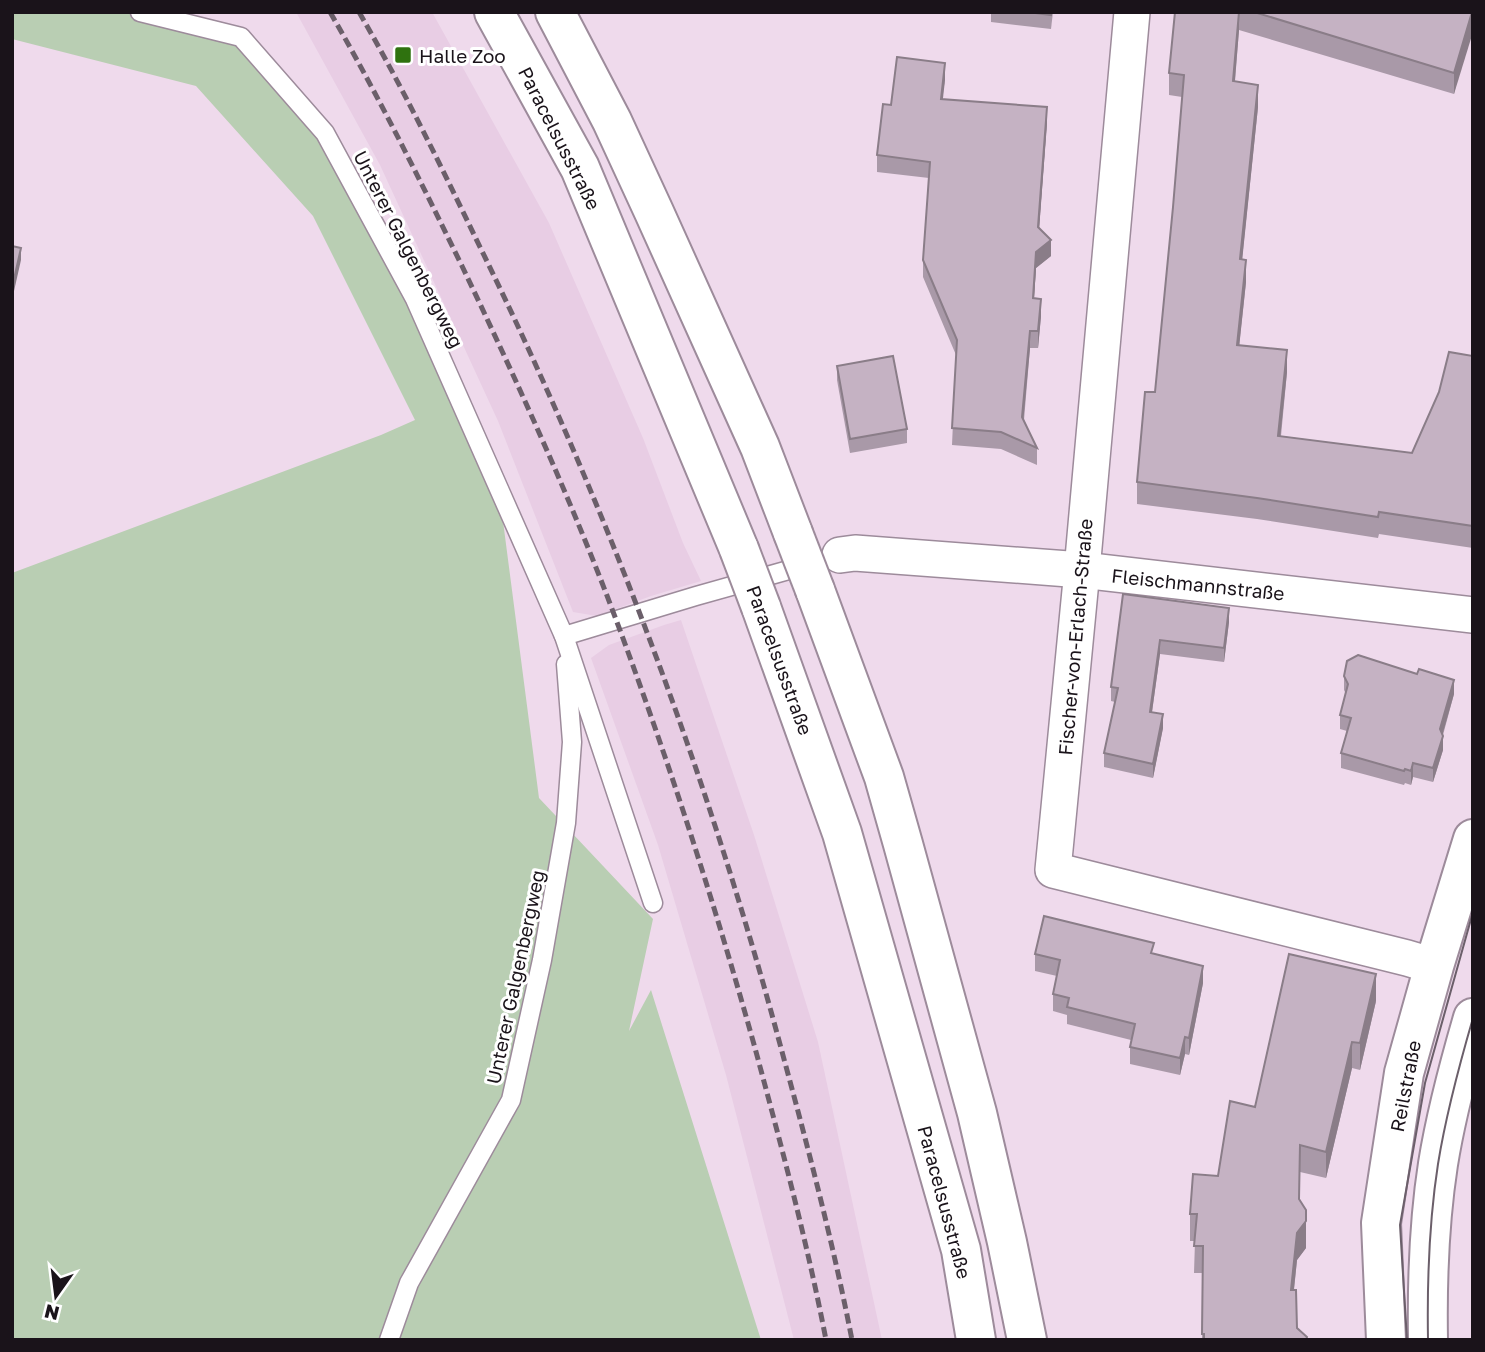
<svg xmlns="http://www.w3.org/2000/svg" width="1485" height="1352" font-family="'Golos Text',sans-serif">
<rect width="100%" height="100%" fill="#efdaec"/>
<g fill="#e8cde4">
<polygon points="296,12 432,12 549,223 643,438 683,543 701,581 651,596 597,616 573,612 498,421 380,165"/>
<polygon points="681,620 754,835 818,1042 882,1340 794,1340 726,1075 658,845 591,658 609,645 664,625"/>
</g>
<polygon fill="#b9ceb3" points="12,12 135,12 241,37 324,133 412,298 500,498 539,798 653,919 629,1031 651,990 761,1340 12,1340 12,573 381,435 415,420 313,216 196,86 12,39"/>
<g fill="none" stroke-linecap="round" stroke-linejoin="round">
<g stroke="#9d8b9b" stroke-width="21">
<g id="lane">
<polyline points="140,12 241,37 325,133 415,299 564,636 653,903"/>
<polyline points="564,636 696,596 810,564"/>
<polyline points="389,1340 409,1283 511,1100 542,960 566,823 572,742 566,664"/>
</g>
</g>
<g stroke="#9d8b9b" stroke-width="38">
<g id="street">
<polyline points="1132,12 1082,570 1053,870 1407,958 1434,966"/>
<polyline points="840,555 855,553 1082,570 1473,615"/>
</g>
</g>
<g stroke="#9d8b9b" stroke-width="42">
<g id="secondary">
<polyline points="494,12 580,168 739,549"/>
<polyline points="555,12 612,121 654,212 760,447 793,533"/>
<polyline points="815,590 884,777 903,844 977,1113 1007,1242 1027,1340"/>
<polyline points="761,607 842,833 961,1250 976,1340"/>
<polyline points="1386,1340 1381,1223 1404,1073 1434,966 1473,839"/>
<path d="M1428,1340C1427,1281 1429,1222 1438,1164C1446,1114 1459,1066 1473,1018"/>
</g>
</g>
<use href="#lane" stroke="#fff" stroke-width="18"/>
<use href="#street" stroke="#fff" stroke-width="35"/>
<use href="#secondary" stroke="#fff" stroke-width="38"/>
<g stroke="#6b5f6a" stroke-width="2">
<polyline points="1407,1340 1400,1225 1425,1083 1473,912"/>
<path d="M1428,1340C1427,1281 1429,1222 1438,1164C1446,1114 1459,1066 1473,1018"/>
</g>
<g stroke="#6b5f6a" stroke-width="5" stroke-dasharray="10 5" stroke-linecap="butt">
<path d="M330,12C378,95 420,180 462,266C513,373 563,482 606,593C663,743 712,894 755,1048C781,1145 807,1241 826,1340"/>
<path d="M359,12C403,88 442,168 480,247C606,504 707,772 781,1048C807,1144 833,1242 852,1340"/>
</g>
<g stroke="#9d8b9b" stroke-width="42" stroke-linecap="butt">
<g id="secondary-bridge">
<polyline points="793,533 815,590"/>
<polyline points="739,549 761,607"/>
</g>
</g>
<use href="#secondary-bridge" stroke="#fff" stroke-width="38"/>
</g>
<g fill="#a999a8">
<polygon points="991,12 1053,12 1051,29 991,22"/>
<polygon points="1175,12 1473,12 1454,94 1239,30 1235,81 1258,107 1242,259 1246,282 1239,346 1287,372 1281,436 1412,453 1473,356 1473,548 1379,534 1378,538 1257,519 1137,504 1137,482 1155,392 1173,207 1182,97 1169,95 1169,73"/>
<polygon points="945,80 942,99 1047,123 1039,229 1051,256 1036,268 1034,298 1041,316 1038,348 1030,348 1024,420 1037,448 1037,465 1001,449 952,445 956,355 923,277 923,260 929,178 877,172 877,155 891,105"/>
<polygon points="837,366 907,429 907,443 850,453 837,380"/>
<polygon points="1123,594 1229,622 1224,662 1160,654 1152,712 1163,728 1153,778 1104,767 1104,753 1115,702 1111,701 1111,687"/>
<polygon points="1344,676 1454,694 1443,735 1443,750 1433,782 1413,777 1411,785 1405,783 1404,785 1341,768 1341,753 1347,731 1340,729 1340,715 1346,694 1344,690"/>
<polygon points="1035,954 1154,954 1203,983 1189,1055 1185,1054 1180,1075 1130,1064 1130,1047 1131,1040 1067,1024 1067,1015 1053,1011 1053,994 1057,976 1035,971"/>
<polygon points="1376,1001 1360,1070 1352,1068 1326,1178 1300,1172 1300,1200 1306,1237 1306,1248 1297,1260 1294,1290 1297,1328 1307,1340 1202,1340 1203,1273 1194,1273 1195,1241 1190,1241 1190,1214 1218,1176 1255,1107"/>
</g>
<g fill="#8a7d88">
<polygon points="1239,12 1239,30 1233,103 1233,81"/>
<polygon points="1472,12 1473,32 1454,94 1454,73"/>
<polygon points="945,63 945,80 941,116 941,99"/>
<polygon points="1258,85 1258,107 1240,281 1240,259"/>
<polygon points="1047,107 1047,123 1038,244 1038,227"/>
<polygon points="1051,240 1051,256 1036,268 1033,315 1033,298 1036,252"/>
<polygon points="21,248 21,260 12,300 12,288"/>
<polygon points="1246,260 1246,282 1237,367 1237,345"/>
<polygon points="1041,299 1041,316 1038,348 1038,331"/>
<polygon points="1030,331 1030,348 1022,434 1022,417"/>
<polygon points="1287,350 1287,372 1278,458 1278,436"/>
<polygon points="1229,608 1229,622 1224,662 1224,648"/>
<polygon points="1160,640 1160,654 1150,726 1150,712"/>
<polygon points="1454,680 1454,694 1440,743 1440,729"/>
<polygon points="1163,714 1163,728 1153,778 1153,764"/>
<polygon points="1443,736 1443,750 1433,782 1433,768"/>
<polygon points="1413,763 1413,777 1411,785 1411,771"/>
<polygon points="1203,966 1203,983 1189,1055 1189,1038"/>
<polygon points="1376,974 1376,1001 1360,1070 1360,1043"/>
<polygon points="1185,1037 1185,1054 1180,1075 1180,1058"/>
<polygon points="1352,1042 1352,1068 1326,1178 1326,1152"/>
<polygon points="1306,1210 1306,1248 1297,1260 1291,1316 1291,1290 1297,1233"/>
</g>
<g fill="#c5b2c3" stroke="#8a7d88" stroke-width="2">
<polygon points="1028,12 1051,12 1051,15"/>
<polygon points="1175,12 1239,12 1233,81 1258,85 1240,259 1246,260 1237,345 1287,350 1278,436 1412,453 1439,392 1449,352 1473,356 1473,526 1379,512 1378,517 1257,498 1137,482 1145,392 1155,392 1173,207 1184,75 1169,73"/>
<polygon points="1254,12 1472,12 1454,73"/>
<polygon points="897,57 945,63 941,99 1047,107 1038,227 1051,240 1036,252 1033,298 1041,299 1038,331 1030,331 1022,417 1037,448 1001,432 952,428 957,340 923,260 930,162 877,155 883,104 891,105"/>
<polygon points="12,246 21,248 12,288"/>
<polygon points="893,356 907,429 850,439 837,366"/>
<polygon points="1123,594 1229,608 1224,648 1160,640 1150,712 1163,714 1153,764 1104,753 1118,688 1111,687"/>
<polygon points="1358,655 1417,674 1419,669 1454,680 1440,729 1443,736 1433,768 1413,763 1411,771 1405,769 1404,771 1341,753 1351,718 1340,715 1348,684 1344,676 1347,661"/>
<polygon points="1044,916 1154,943 1151,953 1203,966 1189,1038 1185,1037 1180,1058 1130,1047 1135,1024 1067,1007 1069,998 1053,994 1060,960 1035,954"/>
<polygon points="1289,954 1376,974 1360,1043 1352,1042 1326,1152 1300,1145 1299,1199 1306,1210 1306,1221 1297,1233 1291,1290 1296,1290 1297,1328 1307,1337 1306,1340 1204,1340 1204,1334 1202,1334 1203,1246 1194,1246 1197,1214 1190,1214 1193,1174 1218,1176 1230,1101 1255,1107"/>
</g>
<rect fill="#2f720f" stroke="#fff" stroke-width="2.5" x="394" y="46" width="18" height="18" rx="3.5"/>
<g text-anchor="middle" dominant-baseline="central" stroke-width="6" stroke-linejoin="round" paint-order="stroke">
<g font-size="19" fill="#1a131a" stroke="#fff" text-anchor="start">
<text x="419" y="55">Halle Zoo</text>
</g>
<g font-size="19" fill="#1a131a" stroke="#fff">
<text transform="translate(560 138) rotate(63)">Paracelsusstraße</text>
<text transform="translate(409 249) rotate(63)">Unterer Galgenbergweg</text>
<text transform="translate(1198 584) rotate(6)">Fleischmannstraße</text>
<text transform="translate(1075 637) rotate(-85)">Fischer-von-Erlach-Straße</text>
<text transform="translate(780 660) rotate(70)">Paracelsusstraße</text>
<text transform="translate(515 977) rotate(-78)">Unterer Galgenbergweg</text>
<text transform="translate(1405 1086) rotate(-79)">Reilstraße</text>
<text transform="translate(945 1202) rotate(75)">Paracelsusstraße</text>
</g>
</g>
<rect width="1485" height="1352" fill="none" stroke="#1a131a" stroke-width="28"/>
<g transform="translate(56 1296) rotate(194)" stroke="#ffffff" stroke-width="5" paint-order="stroke">
<path d="M0-5L12 26L0 18L-12 26Z" fill="#1a131a"/>
<text y="-10" font-size="19" font-weight="bold" text-anchor="middle" fill="#1a131a">N</text>
</g>
</svg>
